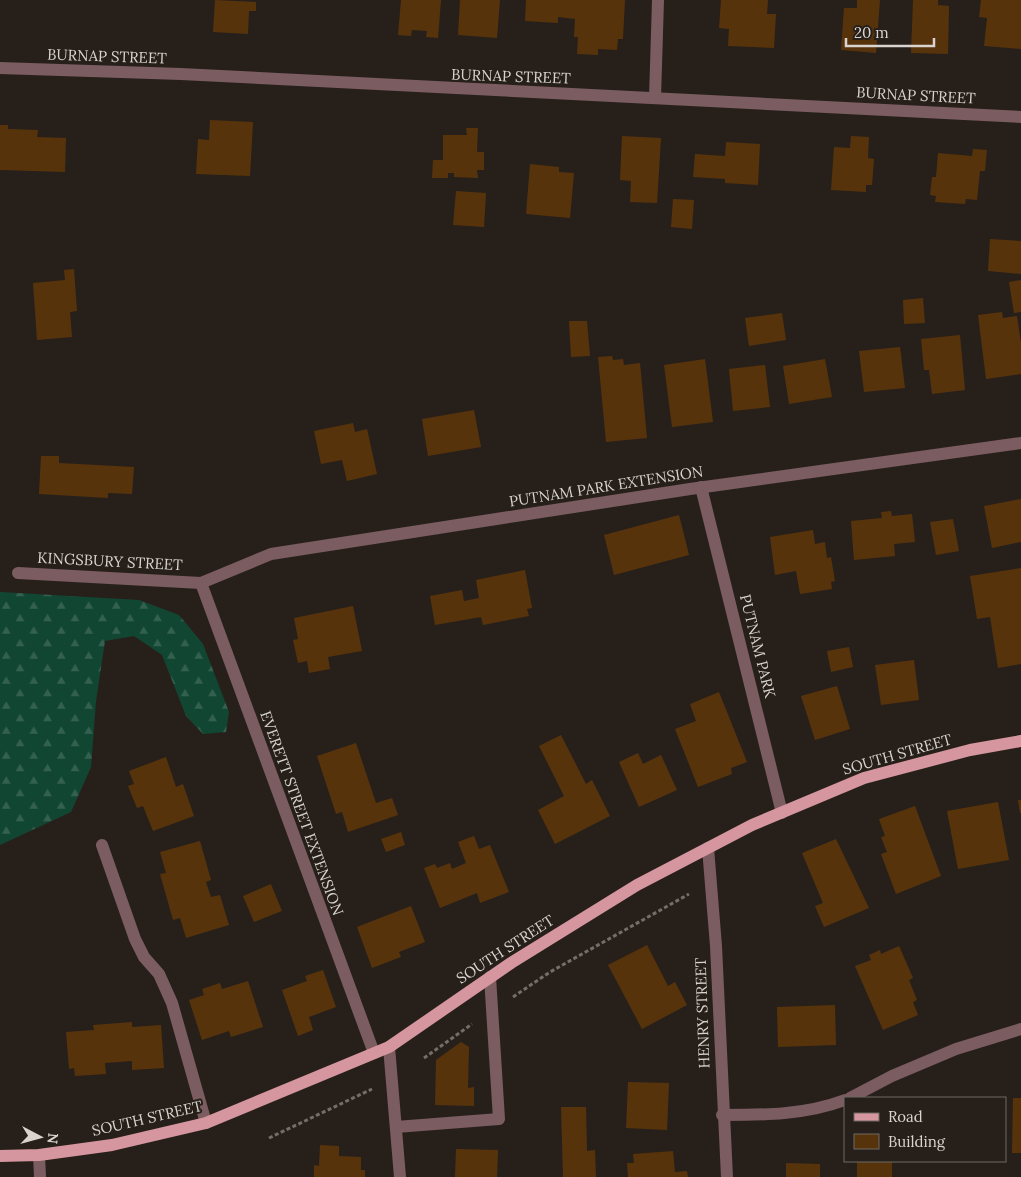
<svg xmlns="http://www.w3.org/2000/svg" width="1021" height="1177" font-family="Lora,serif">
<defs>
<pattern id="forest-firs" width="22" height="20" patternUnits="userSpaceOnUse" patternTransform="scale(1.25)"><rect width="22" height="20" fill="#114633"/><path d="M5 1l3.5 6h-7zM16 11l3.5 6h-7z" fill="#336050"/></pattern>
</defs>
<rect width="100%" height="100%" fill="#27201a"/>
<polygon fill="url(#forest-firs)" points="0,592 139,600 179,615 203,644 229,712 226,732 203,734 186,716 162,655 134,636 105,641 96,701 91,767 71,812 0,845"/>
<g fill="#57330c">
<polygon points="215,0 256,2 256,11 249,11 248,34 213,32"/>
<polygon points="401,0 441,0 438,38 426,37 427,31 412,30 411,36 398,35"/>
<polygon points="460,0 500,0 497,38 458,35"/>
<polygon points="526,0 625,0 623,39 618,39 617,50 598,49 598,55 577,54 578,37 574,37 575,19 558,17 558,23 525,21"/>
<polygon points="721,0 768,0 767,14 776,14 774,48 728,46 729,29 719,28"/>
<polygon points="857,0 880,0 876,53 841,50 844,8 857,8"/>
<polygon points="913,0 938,0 938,5 949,6 948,54 911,53"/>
<polygon points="981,0 1021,0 1021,49 984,46 987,18 979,17"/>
<polygon points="210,120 253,122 250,176 196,174 198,139 209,140"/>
<polygon points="0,125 8,125 8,129 38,130 37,137 66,138 65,172 0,170"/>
<polygon points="466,128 478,128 477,152 484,152 484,170 477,170 478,178 454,177 454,173 448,173 448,178 432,178 433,160 443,160 443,135 467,135"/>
<polygon points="622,136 661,138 657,203 630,202 631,181 620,180"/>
<polygon points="851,136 869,137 868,158 874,159 872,185 866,185 866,192 831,190 834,147 850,148"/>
<polygon points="726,142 760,144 758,185 725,183 725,179 693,177 695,154 725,156"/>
<polygon points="973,149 987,150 985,171 980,171 977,200 966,199 965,204 935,202 936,196 930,195 932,177 936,177 938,153 972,156"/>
<polygon points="530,164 559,167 559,172 574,173 570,218 526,214"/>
<polygon points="456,191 486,193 484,227 453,225"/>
<polygon points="673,199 694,200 692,229 671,227"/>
<polygon points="990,239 1021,241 1021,274 988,271"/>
<polygon points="74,269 77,311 70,312 72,337 37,340 33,283 65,280 64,270"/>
<polygon points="1021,280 1021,312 1014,313 1009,282"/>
<polygon points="923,298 925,323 904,324 903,300"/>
<polygon points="1002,312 1003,318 1017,316 1021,343 1021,374 986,379 978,315"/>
<polygon points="782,313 786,340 749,346 745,318"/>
<polygon points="569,321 587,321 590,356 571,357"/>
<polygon points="960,335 965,390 932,394 929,370 924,370 921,339"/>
<polygon points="900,347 905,388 864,392 859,351"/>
<polygon points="612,356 613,360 623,359 624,365 640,363 647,438 606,442 598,357"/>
<polygon points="705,359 713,422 672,427 664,365"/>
<polygon points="825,359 832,397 789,404 783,366"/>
<polygon points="765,365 770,407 733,411 729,369"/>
<polygon points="474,410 481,447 428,456 422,419"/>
<polygon points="353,423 355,432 367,429 377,474 347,481 342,460 321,464 314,431"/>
<polygon points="41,456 59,456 59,463 134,467 132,494 108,493 108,498 39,494"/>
<polygon points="1021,499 1021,542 992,548 984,506"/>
<polygon points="891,511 892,516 912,514 915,542 894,544 895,556 854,560 851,521 882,518 881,512"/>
<polygon points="679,515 689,555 614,575 604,535"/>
<polygon points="953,519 959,551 936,555 930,522"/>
<polygon points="813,530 815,544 825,542 827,558 831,557 835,581 831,582 832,589 800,594 796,571 775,575 770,537"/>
<polygon points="1021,568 1021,664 998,668 990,617 977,619 970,576"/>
<polygon points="525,570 532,608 527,609 529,616 483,625 481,617 435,625 430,596 462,590 464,601 479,598 476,580"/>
<polygon points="353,606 362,651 328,657 330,669 309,673 307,661 298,663 293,640 298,639 294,618"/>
<polygon points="849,647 853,667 831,672 827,651"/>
<polygon points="914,660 919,700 881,705 875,665"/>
<polygon points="837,686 850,729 815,740 801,696"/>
<polygon points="719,692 747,762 731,768 732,774 698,787 675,729 696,721 690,704"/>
<polygon points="561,735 586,784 592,780 610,816 555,844 538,810 564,796 539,746"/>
<polygon points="356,743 376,803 392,798 398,815 348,832 342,812 336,814 317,756"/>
<polygon points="638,753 643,764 661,755 677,790 639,807 619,762"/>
<polygon points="166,757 176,787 183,784 194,816 153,831 143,806 137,808 128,786 134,784 129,771"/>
<polygon points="1018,800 1021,800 1021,813 1020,813"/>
<polygon points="998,802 1009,860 958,869 947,811"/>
<polygon points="915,806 941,876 896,894 881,854 887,852 881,837 885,836 879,819"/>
<polygon points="401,832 405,845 386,852 381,839"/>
<polygon points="474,836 479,849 490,845 509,892 480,903 477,893 440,908 424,868 435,864 437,868 450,863 452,869 466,863 458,842"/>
<polygon points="836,839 869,908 824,927 815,906 823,903 802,853"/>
<polygon points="200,841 211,880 206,882 211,897 220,895 229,925 186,938 180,918 173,920 160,874 166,873 160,852"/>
<polygon points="271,884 282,911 254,922 243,896"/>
<polygon points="411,906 425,942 399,952 401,957 372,968 357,927"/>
<polygon points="647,945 668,986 675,982 687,1005 642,1029 608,965"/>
<polygon points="899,946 913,978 909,980 917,1000 913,1002 918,1015 883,1030 855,966 871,960 869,955 880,950 881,954"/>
<polygon points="323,970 336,1007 309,1017 313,1030 298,1036 282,990 307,981 305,976"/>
<polygon points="248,981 263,1027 231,1037 229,1031 202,1040 189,1000 204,995 202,989 220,983 222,989"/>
<polygon points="835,1005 836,1045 778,1047 777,1007"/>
<polygon points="132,1022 132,1027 161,1025 164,1068 132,1070 132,1061 105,1063 106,1074 75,1076 74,1068 69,1069 66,1032 94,1030 93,1025"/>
<polygon points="461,1042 469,1047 468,1088 474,1087 474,1106 435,1105 436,1060"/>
<polygon points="628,1082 669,1083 667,1130 626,1128"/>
<polygon points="1013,1098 1021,1098 1021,1153 1012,1153"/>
<polygon points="561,1107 586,1107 587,1151 595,1150 596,1177 563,1177"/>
<polygon points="320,1145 339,1146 339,1156 361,1157 361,1170 365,1170 365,1177 314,1177 314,1165 319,1166"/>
<polygon points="456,1149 498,1150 497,1177 455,1177"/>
<polygon points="673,1151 675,1172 687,1171 688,1177 628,1177 627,1163 634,1163 633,1154"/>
<rect x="857" y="1161" width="35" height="16"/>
<polygon points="786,1163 820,1164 820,1177 786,1177"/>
</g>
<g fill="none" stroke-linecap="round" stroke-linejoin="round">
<g stroke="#746e68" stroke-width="3" stroke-dasharray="4 2.5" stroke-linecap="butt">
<polyline points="513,997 550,972 689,894"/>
<polyline points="424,1058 472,1024"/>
<polyline points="269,1138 372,1089"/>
</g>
<g stroke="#7b5c60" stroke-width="12">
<polyline points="0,68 181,74 1021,117"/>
<polyline points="655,98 658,0"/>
<polyline points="701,487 782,813"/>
<polyline points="18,573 201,583 271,554 690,489 1021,443"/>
<polyline points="201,583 374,1053"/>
<polyline points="102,845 135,939 144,957 159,974 172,1003 206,1123"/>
<polyline points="708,848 716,946 727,1177"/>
<polyline points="389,1047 400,1177"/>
<polyline points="850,1098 892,1076 956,1049 1021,1029"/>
<path d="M722,1115C764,1115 805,1115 845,1100"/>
<polyline points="396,1127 499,1119 490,977"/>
<polyline points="39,1155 40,1177"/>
</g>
<polyline stroke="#d6969f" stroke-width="12" points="0,1156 39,1155 112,1145 206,1123 389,1047 511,963 637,885 752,825 864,778 970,750 1021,741"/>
</g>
<g text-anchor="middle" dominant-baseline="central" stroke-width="4" stroke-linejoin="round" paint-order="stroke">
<g font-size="15" fill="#d9d4d0" stroke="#27201a">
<text transform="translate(107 56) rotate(2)">BURNAP STREET</text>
<text transform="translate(511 76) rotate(2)">BURNAP STREET</text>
<text transform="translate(916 95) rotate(3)">BURNAP STREET</text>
<text transform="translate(606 486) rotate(-9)">PUTNAM PARK EXTENSION</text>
<text transform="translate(110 561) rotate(3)">KINGSBURY STREET</text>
<text transform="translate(758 646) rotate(76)">PUTNAM PARK</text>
<text transform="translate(897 754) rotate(-16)">SOUTH STREET</text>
<text transform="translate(302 813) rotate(70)">EVERETT STREET EXTENSION</text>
<text transform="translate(505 949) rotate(-33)">SOUTH STREET</text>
<text transform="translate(702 1013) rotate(-92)">HENRY STREET</text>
<text transform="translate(147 1118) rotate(-13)">SOUTH STREET</text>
</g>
</g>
<rect x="844" y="1097" width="162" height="65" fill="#27201a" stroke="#6e6863"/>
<rect x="854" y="1113" width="25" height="8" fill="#d6969f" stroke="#6e6863"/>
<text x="888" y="1122" font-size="15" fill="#d9d4d0">Road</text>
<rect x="854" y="1134" width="25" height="15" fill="#57330c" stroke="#6e6863"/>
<text x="888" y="1147" font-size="15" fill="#d9d4d0">Building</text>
<g transform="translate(40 1137) rotate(96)" stroke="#27201a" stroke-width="4" paint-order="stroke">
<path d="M0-4L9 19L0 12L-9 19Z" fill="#d9d4d0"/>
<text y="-8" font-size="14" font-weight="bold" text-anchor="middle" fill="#d9d4d0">N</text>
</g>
<path d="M846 38v8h88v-8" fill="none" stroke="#d9d4d0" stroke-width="2.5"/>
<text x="854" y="38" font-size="15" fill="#d9d4d0" stroke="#27201a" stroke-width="4" paint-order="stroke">20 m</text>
</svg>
